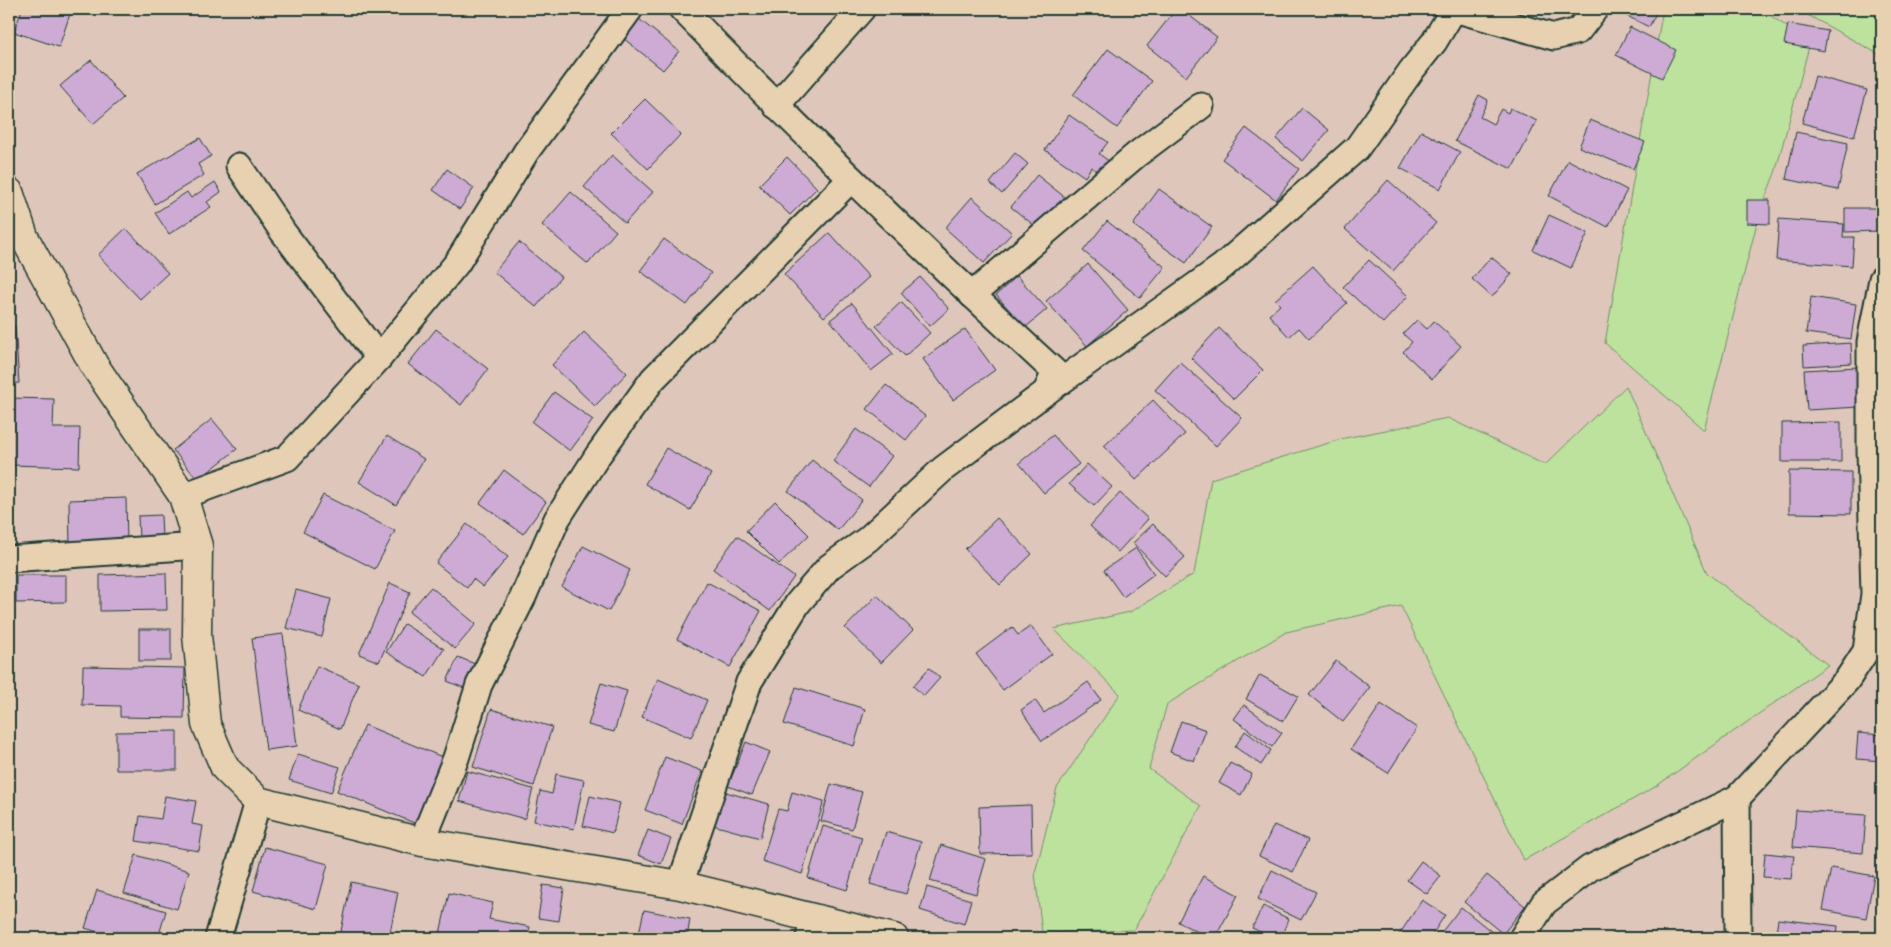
<svg xmlns="http://www.w3.org/2000/svg" width="1891" height="947" font-family="'Balsamiq Sans',sans-serif">
<rect width="100%" height="100%" fill="#dfc6bb"/>
<filter id="ink" filterUnits="userSpaceOnUse"><feTurbulence type="fractalNoise" baseFrequency=".02" numOctaves="2"/><feDisplacementMap in="SourceGraphic" scale="10" xChannelSelector="R" yChannelSelector="G"/><feConvolveMatrix kernelMatrix="1 2 1 2 8 2 1 2 1" color-interpolation-filters="sRGB"/></filter>
<g filter="url(#ink)">
<g fill="#bce29d" stroke="#6e9068">
<polygon points="1663,9 1761,9 1810,43 1775,173 1760,211 1704,430 1605,343"/>
<polygon points="1797,9 1882,9 1882,56"/>
<polygon points="1626,386 1707,573 1828,665 1655,787 1524,860 1401,606 1286,632 1167,704 1149,769 1201,806 1134,930 1042,933 1035,873 1057,788 1120,694 1054,629 1130,612 1194,574 1211,479 1345,438 1448,418 1545,465"/>
</g>
<g fill="#cdabd5" stroke="#1f3d34">
<polygon points="22,9 55,9 70,14 59,47 14,32"/>
<polygon points="1176,9 1181,9 1217,37 1186,77 1147,46"/>
<polygon points="1626,9 1658,9 1649,27 1623,14"/>
<polygon points="639,19 679,51 663,70 623,38"/>
<polygon points="1788,24 1828,31 1824,51 1784,44"/>
<polygon points="1630,27 1676,50 1662,78 1616,55"/>
<polygon points="1108,49 1152,81 1117,128 1073,95"/>
<polygon points="91,60 123,98 93,124 60,86"/>
<polygon points="1815,76 1867,90 1854,137 1802,123"/>
<polygon points="1479,95 1488,100 1480,117 1493,124 1501,109 1508,113 1510,108 1537,121 1512,169 1455,141"/>
<polygon points="645,99 681,134 648,169 611,133"/>
<polygon points="1302,108 1329,130 1303,161 1276,139"/>
<polygon points="1069,115 1108,142 1099,154 1113,164 1104,177 1091,167 1085,177 1045,150"/>
<polygon points="1590,120 1645,142 1633,169 1579,147"/>
<polygon points="1246,128 1299,169 1276,200 1222,159"/>
<polygon points="1421,131 1460,152 1440,189 1400,168"/>
<polygon points="1796,132 1848,143 1838,190 1786,179"/>
<polygon points="200,138 211,156 198,164 204,175 155,204 137,174"/>
<polygon points="1015,153 1028,164 1002,194 990,183"/>
<polygon points="612,155 653,192 625,223 584,187"/>
<polygon points="787,157 817,188 790,215 759,185"/>
<polygon points="1568,160 1627,190 1608,227 1549,196"/>
<polygon points="447,169 474,188 460,209 433,190"/>
<polygon points="1037,175 1067,199 1041,231 1011,207"/>
<polygon points="1388,180 1436,223 1393,271 1345,229"/>
<polygon points="215,182 221,192 207,202 211,207 169,234 155,213 187,192 191,198"/>
<polygon points="1159,189 1212,227 1186,263 1133,225"/>
<polygon points="571,192 616,231 588,264 542,225"/>
<polygon points="972,197 1012,233 984,263 945,228"/>
<polygon points="1747,200 1770,200 1770,224 1747,223"/>
<polygon points="1845,208 1880,208 1880,231 1845,232"/>
<polygon points="1549,215 1588,233 1571,268 1533,250"/>
<polygon points="1779,219 1844,224 1843,237 1854,237 1852,266 1776,260"/>
<polygon points="1107,221 1165,267 1140,298 1083,251"/>
<polygon points="126,228 168,273 140,299 98,255"/>
<polygon points="829,233 869,277 824,317 784,274"/>
<polygon points="664,239 711,273 687,305 640,271"/>
<polygon points="519,242 561,277 536,307 494,272"/>
<polygon points="1491,257 1512,274 1492,297 1472,279"/>
<polygon points="1369,260 1408,296 1383,323 1343,287"/>
<polygon points="1088,264 1128,310 1087,346 1046,301"/>
<polygon points="1313,266 1347,303 1309,339 1299,328 1289,337 1269,315 1280,305 1275,300"/>
<polygon points="1017,276 1047,309 1025,328 996,295"/>
<polygon points="920,277 949,309 930,326 901,293"/>
<polygon points="1811,297 1856,304 1851,339 1806,333"/>
<polygon points="901,302 930,333 905,356 876,326"/>
<polygon points="852,303 893,354 871,371 830,320"/>
<polygon points="1417,320 1427,329 1434,321 1461,346 1432,379 1403,352 1412,342 1403,334"/>
<polygon points="15,326 19,383 9,384 9,327"/>
<polygon points="1219,328 1263,370 1234,399 1191,358"/>
<polygon points="436,329 488,369 461,405 408,364"/>
<polygon points="965,329 995,370 953,400 923,359"/>
<polygon points="584,332 627,373 595,406 552,365"/>
<polygon points="1851,343 1852,363 1804,366 1803,346"/>
<polygon points="1180,362 1242,418 1216,446 1155,390"/>
<polygon points="1858,367 1860,407 1807,410 1804,370"/>
<polygon points="886,385 925,416 906,440 867,409"/>
<polygon points="554,392 593,420 570,451 532,422"/>
<polygon points="9,398 54,399 53,428 80,428 79,467 9,465"/>
<polygon points="1153,400 1185,434 1136,480 1104,446"/>
<polygon points="212,419 237,449 198,480 173,450"/>
<polygon points="1841,422 1841,462 1782,462 1782,423"/>
<polygon points="856,429 892,456 869,487 833,461"/>
<polygon points="1053,435 1079,464 1044,493 1019,463"/>
<polygon points="387,436 424,459 396,505 359,482"/>
<polygon points="666,448 711,474 690,510 645,484"/>
<polygon points="812,460 862,500 838,530 788,491"/>
<polygon points="1087,464 1112,487 1094,506 1069,484"/>
<polygon points="504,470 546,502 523,534 480,503"/>
<polygon points="1789,471 1851,472 1851,514 1789,513"/>
<polygon points="1120,493 1148,519 1118,552 1090,526"/>
<polygon points="323,495 395,531 375,569 303,532"/>
<polygon points="126,498 127,544 70,545 69,500"/>
<polygon points="775,501 809,535 779,564 746,531"/>
<polygon points="161,515 162,538 139,539 138,516"/>
<polygon points="997,518 1032,554 1000,585 965,549"/>
<polygon points="467,524 508,557 483,587 473,579 467,588 436,563"/>
<polygon points="1153,524 1185,557 1165,576 1133,543"/>
<polygon points="737,536 794,577 770,611 713,569"/>
<polygon points="583,546 630,570 609,611 562,587"/>
<polygon points="1136,548 1154,574 1123,597 1104,570"/>
<polygon points="166,573 167,610 100,611 100,575"/>
<polygon points="16,575 66,575 66,602 16,603"/>
<polygon points="707,582 761,611 730,667 677,639"/>
<polygon points="390,583 410,592 379,662 359,654"/>
<polygon points="431,587 476,624 455,649 409,612"/>
<polygon points="296,590 331,599 322,637 286,628"/>
<polygon points="877,595 913,630 881,663 845,628"/>
<polygon points="404,624 444,649 426,677 386,652"/>
<polygon points="1031,626 1052,654 1003,690 976,654 1012,627 1018,635"/>
<rect x="139" y="629" width="32" height="32"/>
<polygon points="283,634 297,746 266,750 252,638"/>
<polygon points="458,657 475,664 464,688 447,681"/>
<polygon points="1336,661 1370,687 1343,722 1309,695"/>
<polygon points="83,666 185,668 184,718 120,717 120,706 82,705"/>
<polygon points="317,666 359,684 340,729 298,710"/>
<polygon points="929,668 940,678 924,696 913,686"/>
<polygon points="1260,675 1298,696 1283,721 1246,699"/>
<polygon points="658,679 707,700 691,738 642,717"/>
<polygon points="1088,682 1101,700 1042,741 1021,710 1035,700 1044,713"/>
<polygon points="601,683 627,691 614,732 588,725"/>
<polygon points="796,687 865,709 854,746 784,724"/>
<polygon points="1381,704 1417,728 1388,773 1351,749"/>
<polygon points="1244,705 1282,733 1272,747 1234,719"/>
<polygon points="491,709 552,727 534,786 473,767"/>
<polygon points="1181,721 1206,730 1194,761 1170,752"/>
<polygon points="365,725 447,759 419,825 337,791"/>
<polygon points="177,731 177,770 116,770 116,732"/>
<polygon points="1245,731 1271,750 1261,765 1235,747"/>
<polygon points="1858,733 1882,735 1882,761 1856,759"/>
<polygon points="746,742 770,752 752,795 728,786"/>
<polygon points="298,754 340,767 331,793 289,780"/>
<polygon points="665,757 702,771 682,824 645,810"/>
<polygon points="1230,763 1252,774 1241,795 1219,783"/>
<polygon points="467,771 533,789 525,819 459,801"/>
<polygon points="556,774 584,780 574,829 534,821 540,791 552,794"/>
<polygon points="831,784 862,792 852,829 821,821"/>
<polygon points="722,791 769,804 760,838 713,825"/>
<polygon points="792,792 824,801 802,874 762,861 778,809 787,811"/>
<polygon points="165,796 196,801 192,824 203,826 199,851 136,841 140,816 161,819"/>
<polygon points="590,796 620,803 613,833 583,826"/>
<polygon points="1031,805 1032,853 980,854 979,807"/>
<polygon points="1796,810 1866,815 1863,853 1793,847"/>
<polygon points="1274,825 1308,840 1293,872 1259,856"/>
<polygon points="823,826 862,837 847,890 808,878"/>
<polygon points="648,830 671,839 661,864 638,855"/>
<polygon points="886,832 921,842 906,894 870,884"/>
<polygon points="941,845 986,859 976,894 930,881"/>
<polygon points="265,847 328,864 316,909 253,891"/>
<polygon points="1765,853 1794,856 1791,879 1763,877"/>
<polygon points="136,855 189,871 177,909 124,893"/>
<polygon points="1421,861 1441,876 1427,894 1407,880"/>
<polygon points="1831,868 1874,876 1866,918 1823,910"/>
<polygon points="1272,870 1316,892 1301,920 1258,899"/>
<polygon points="1487,875 1525,906 1503,934 1464,902"/>
<polygon points="1203,876 1238,895 1215,938 1210,938 1178,922"/>
<polygon points="351,882 398,892 389,938 352,938 340,936"/>
<polygon points="543,885 564,888 559,921 538,918"/>
<polygon points="927,887 971,900 964,924 920,910"/>
<polygon points="97,890 166,911 158,938 118,938 85,928"/>
<polygon points="449,893 493,903 489,919 530,927 527,938 439,938"/>
<polygon points="1422,900 1445,915 1430,938 1397,938"/>
<polygon points="1263,906 1289,919 1280,938 1273,938 1252,928"/>
<polygon points="1461,907 1497,936 1495,938 1437,938"/>
<polygon points="644,910 690,919 687,938 638,938"/>
<polygon points="9,917 13,919 9,930"/>
<polygon points="1778,919 1838,926 1837,938 1775,938"/>
<polygon points="1613,933 1620,938 1609,938"/>
</g>
<g fill="none" stroke-linecap="round" stroke-linejoin="round">
<g stroke="#1f3d34" stroke-width="29">
<g id="minor">
<path d="M682,9C803,134 927,254 1055,372L1046,392"/>
<polyline points="776,106 862,9"/>
<polyline points="239,166 283,232 379,358"/>
<polyline points="972,295 1136,155 1201,106"/>
<polyline points="183,496 287,458 379,358 457,263 526,152 630,9"/>
<polyline points="9,559 198,546"/>
<polyline points="1737,798 1738,938"/>
<polyline points="422,842 456,758 479,685 523,597 557,519 598,455 653,379 851,179"/>
<polyline points="680,885 749,682 798,603 829,567 868,539 943,469 1046,392 1223,266 1357,148 1411,71 1434,42 1454,9 1554,37 1578,31 1595,9"/>
<polyline points="218,938 258,801"/>
<polyline points="809,938 813,918"/>
<polyline points="1522,938 1544,903 1590,868 1737,798 1847,680 1866,651 1874,594 1870,450 1870,342 1882,279"/>
</g>
</g>
<g stroke="#1f3d34" stroke-width="31">
<polyline id="tertiary" points="9,192 24,237 94,365 183,496 198,546 197,635 206,724 225,768 258,801 422,842 680,885 894,938"/>
</g>
<use href="#minor" stroke="#e7d1b0" stroke-width="25"/>
<use href="#tertiary" stroke="#e7d1b0" stroke-width="28"/>
</g>
</g>
<rect width="1891" height="947" fill="none" stroke="#e7d1b0" stroke-width="30"/>
<rect x="15" y="15" width="1861" height="917" fill="none" stroke="#1f3d34" stroke-width="2" filter="url(#ink)"/>
</svg>
